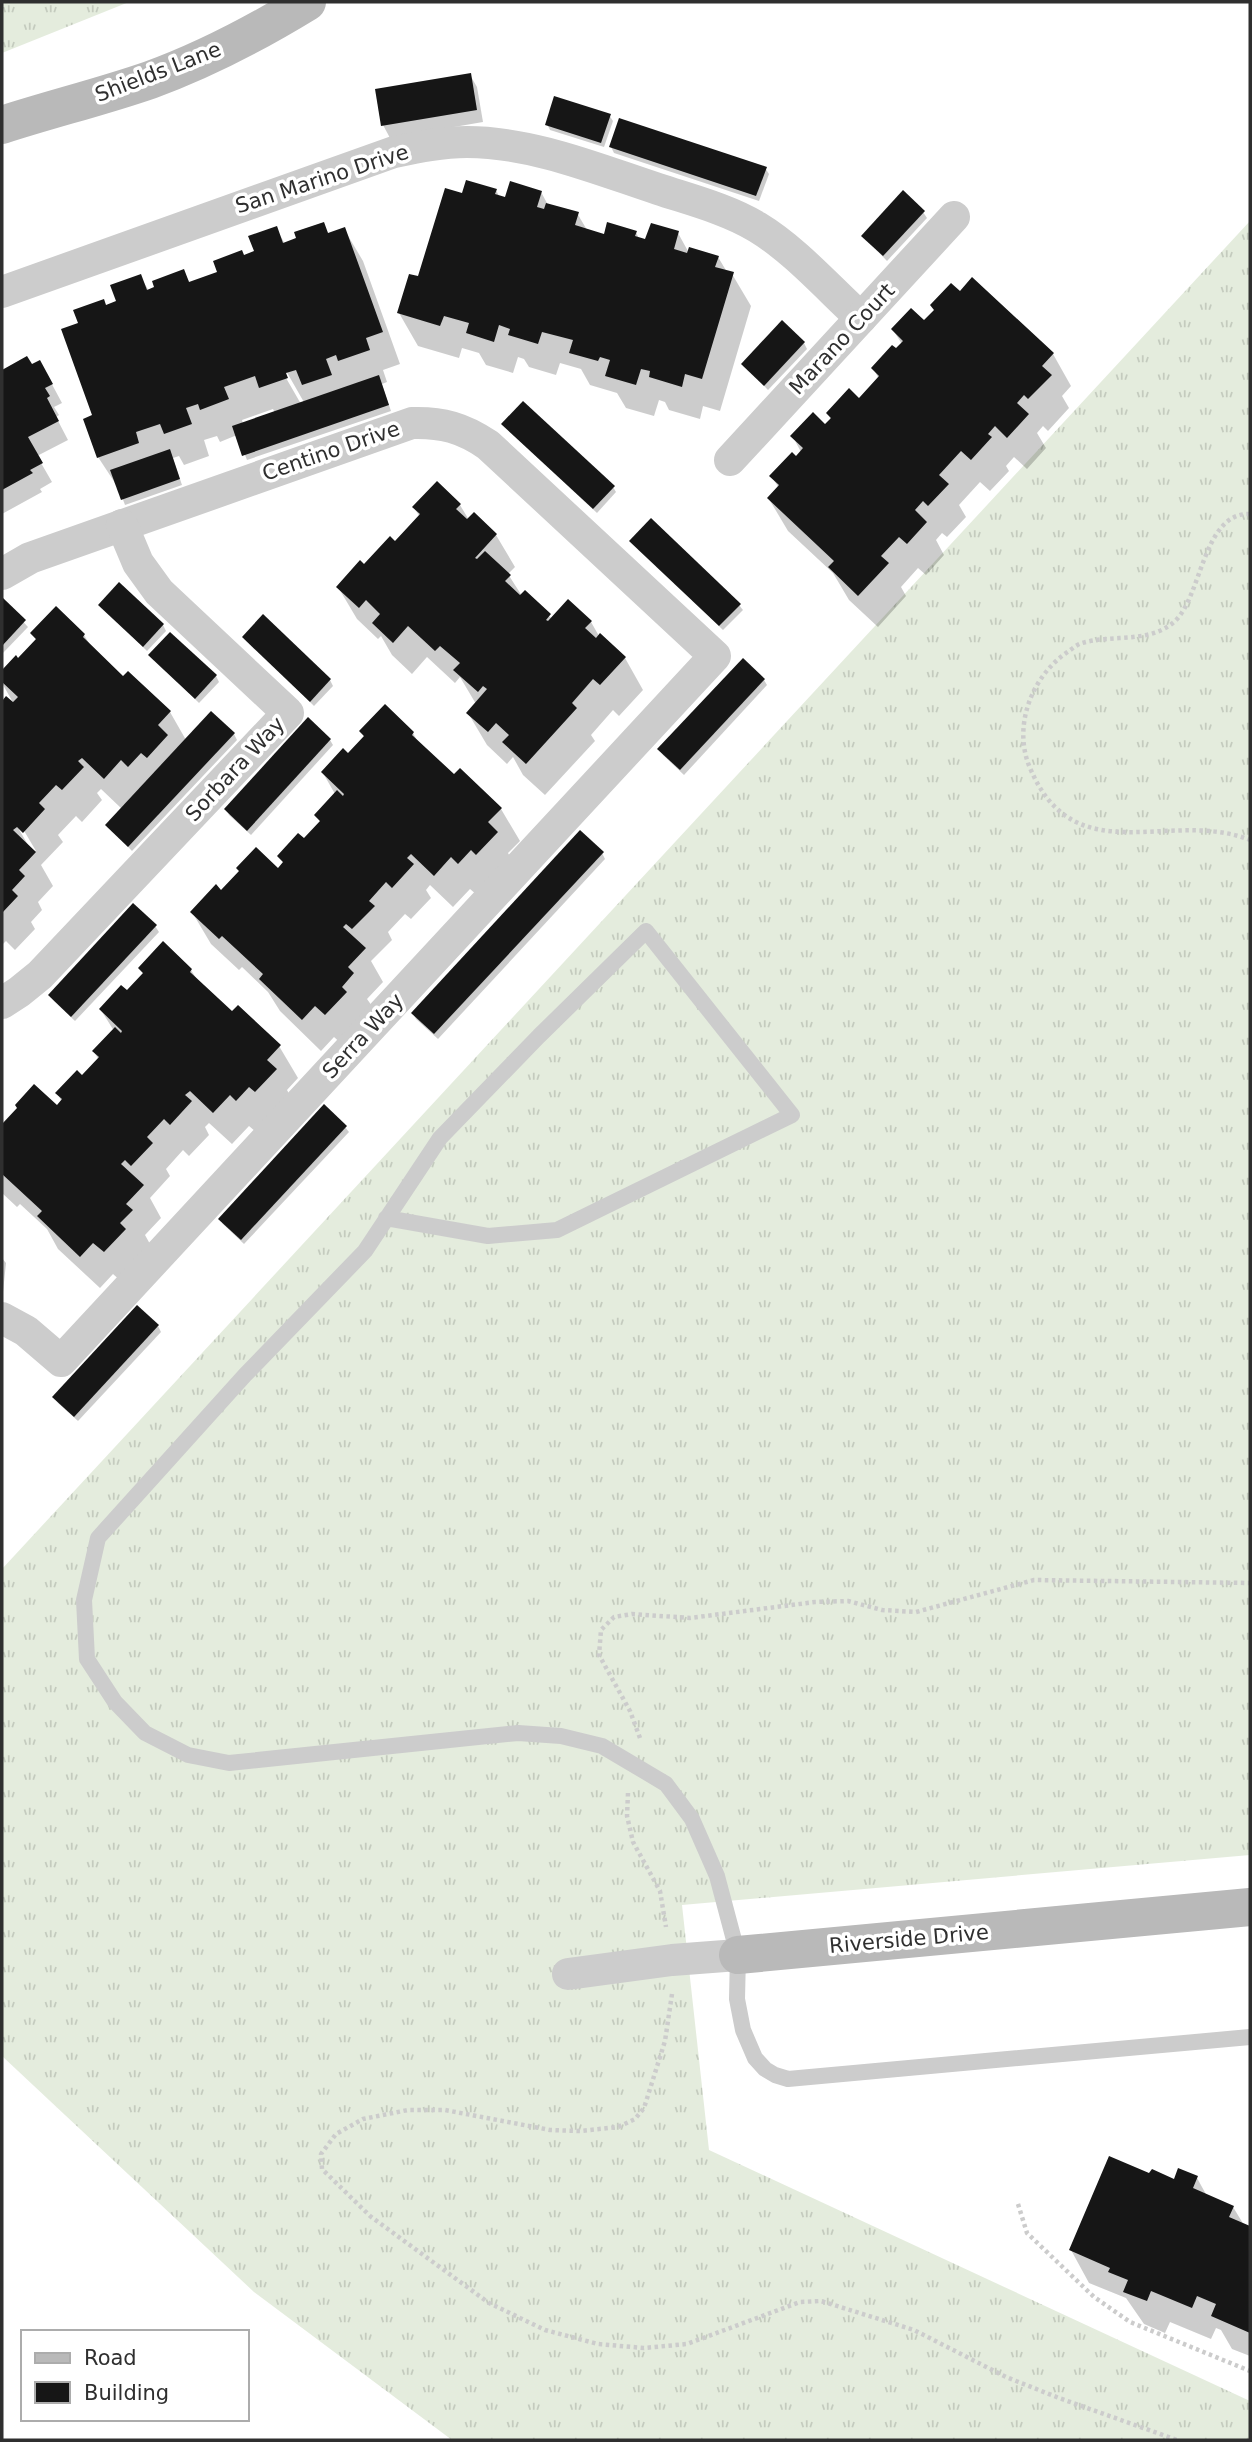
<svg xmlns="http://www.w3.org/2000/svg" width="1252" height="2442" font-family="'DejaVu Sans',sans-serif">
<defs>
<pattern id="grass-tufts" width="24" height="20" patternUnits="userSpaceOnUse" patternTransform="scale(1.75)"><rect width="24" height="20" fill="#e4ecdd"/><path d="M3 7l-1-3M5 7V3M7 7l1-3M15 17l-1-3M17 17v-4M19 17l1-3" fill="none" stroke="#c4cbbe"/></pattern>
</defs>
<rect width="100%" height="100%" fill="#fff"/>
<g fill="url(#grass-tufts)">
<polygon points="2,2 129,2 2,53"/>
<polygon points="1250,221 1250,1855 682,1905 709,2150 1250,2401 1250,2440 452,2440 254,2292 2,2056 2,1569"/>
</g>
<g fill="#0003" fill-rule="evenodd">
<polygon points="470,75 477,87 483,122 390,138 383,125"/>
<polygon points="609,115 613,121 604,147 550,130 547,124"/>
<polygon points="611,147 765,168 769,174 759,201 614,153"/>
<polygon points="496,190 500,198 507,200 541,192 548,205 577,213 587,230 605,236 636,232 639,239 647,241 678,233 689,253 718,257 727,272 732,274 751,306 720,411 703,406 700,419 669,410 665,402 659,400 654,416 626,408 617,393 590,385 581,369 560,363 556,375 529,367 524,359 518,357 513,373 486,365 479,353 462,348 459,358 418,346 399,313 463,195"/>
<polygon points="923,212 927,218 887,261 863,236"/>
<path d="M323,224L329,235L344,229L363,261L400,364L383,370L387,382L382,384L391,411L247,460L237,435L220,442L217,436L204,440L209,456L184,465L179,456L173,458L182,485L125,505L119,489L98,457L80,324L107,307L118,302L140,276L149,291L183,271L190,283L219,273L256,252L276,228L285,244ZM285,369L305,404H301L282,371ZM273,409L275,413L243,424L242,420Z"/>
<polygon points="925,323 1053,354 1071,386 1062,396 1069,408 1048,431 1043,426 1037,433 1046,448 1027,469 1014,457 1006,466 1009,471 990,491 980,482 959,505 966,517 947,537 942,533 936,540 944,555 926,575 918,568 901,587 906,596 878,627 849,600 833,573 788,531 769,499 779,488 771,476 796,458 801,452 793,437 826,426 831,420 828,414 859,400 879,379 873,368 902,344 893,330"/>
<polygon points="804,343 807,349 768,390 743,364"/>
<polygon points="26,358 31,367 40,362 62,403 54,407 59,415 56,417 68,440 37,456 52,482 40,489 42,492 2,514 2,372"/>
<polygon points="504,424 613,487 616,492 597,513 507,429"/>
<polygon points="460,505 469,520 496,535 515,567 508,574 522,596 525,592 552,619 568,602 591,622 599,636 625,658 643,690 619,716 613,710 591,735 595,741 545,795 523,775 513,757 507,764 487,745 468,713 476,704 460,677 455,683 427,657 412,674 392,655 381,636 378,639 357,619 338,587 395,544 420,517 414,508"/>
<polygon points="631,541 739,605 743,610 723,630"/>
<polygon points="3,600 28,627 2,654 2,602"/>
<polygon points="100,605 163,625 166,631 147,651"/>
<path d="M32,634L84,635L92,648L123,678L128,673L170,712L186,740L234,734L237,740L132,851L107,825L122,809L101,789L97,793L102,800L82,822L76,816L58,835L63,842L41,865L53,886L38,902L42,910L31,922L35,929L15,950L6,941L2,945V703L6,699L15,706L2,683V673L16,658L19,660L37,641ZM20,824L36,851L31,850L17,826Z"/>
<polygon points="244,637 330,680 333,686 314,706"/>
<polygon points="150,655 216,676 219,682 199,703"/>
<polygon points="764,680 767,685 684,775 663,755 660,750"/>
<polygon points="361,731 413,733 419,744 454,777 501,809 520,841 508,853 515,865 477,895 470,889 453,907 430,885 426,890 431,898 411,919 405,914 388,932 392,940 371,961 383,982 367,999 372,1006 345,1047 334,1037 321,1051 280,1011 268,992 242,967 239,970 211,944 192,912 222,892 278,870 284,864 279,856 304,841 321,823 316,815 335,794 323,773 348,755 364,737"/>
<polygon points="330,740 333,745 251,835 229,815 226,809"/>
<polygon points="602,853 605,859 438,1039 416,1019 413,1013"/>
<polygon points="155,926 159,932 75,1021 53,1000 50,995"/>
<polygon points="140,969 191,970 198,981 232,1013 279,1046 298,1078 287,1090 294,1103 256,1132 249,1126 232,1144 209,1123 205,1127 209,1135 189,1156 183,1150 166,1169 170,1176 150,1198 161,1218 145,1235 150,1244 123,1283 113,1274 100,1288 58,1249 47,1229 20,1204 17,1207 2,1193 2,1127 19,1109 57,1108 62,1102 57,1093 82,1077 99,1060 94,1052 114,1031 101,1010 127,993 144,975"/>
<polygon points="345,1127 349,1132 244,1244 223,1224 220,1219"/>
<polygon points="2,1258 6,1263 3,1292 2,1292"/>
<polygon points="158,1326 161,1332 78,1421 58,1403 55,1397"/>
<polygon points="1150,2175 1175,2181 1197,2178 1207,2196 1233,2207 1244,2225 1250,2228 1250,2356 1232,2349 1221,2330 1216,2328 1211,2339 1170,2322 1165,2333 1144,2324 1126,2298 1089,2283 1071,2250"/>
</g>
<g fill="#161616">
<polygon points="471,73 477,110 381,126 375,89"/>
<polygon points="554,96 611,114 601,143 545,125"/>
<polygon points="619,118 767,167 756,196 609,147"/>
<polygon points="466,180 497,189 495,194 505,197 510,181 542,191 537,207 544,209 546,203 579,212 575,225 604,234 607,222 637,231 635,236 645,239 651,223 679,231 674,249 687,253 689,247 719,256 715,267 734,272 702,379 685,374 682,387 649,377 650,371 641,369 636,385 605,376 610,360 600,357 598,361 569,353 573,340 542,332 538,344 508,335 510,329 499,325 494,342 466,333 469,323 444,316 440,326 397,313 409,274 418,276 445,188 462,193"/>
<polygon points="903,190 925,211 883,256 861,236"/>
<polygon points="324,222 328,233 345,227 383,332 366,338 370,350 338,361 336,355 326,359 332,375 302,385 296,370 286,373 288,378 259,388 255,376 224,387 229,399 200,410 198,404 186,408 192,424 164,434 160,424 136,432 139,443 97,458 83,419 92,415 61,329 78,323 73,310 104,299 106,305 116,301 110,285 141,274 147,290 154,287 152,281 184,269 189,282 217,272 213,261 242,250 244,255 254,251 248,236 277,226 283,243 296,238 294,232"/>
<polygon points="972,277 1054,353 1042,366 1052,375 1028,399 1024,395 1017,403 1029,414 1007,438 995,426 988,434 992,437 971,460 961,451 939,475 949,484 928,506 923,501 915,510 927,522 907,544 899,537 881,556 889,563 858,596 828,567 834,561 767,498 779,485 769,476 792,452 796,456 803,448 790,436 813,412 825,424 831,418 826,413 849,388 859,398 879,376 871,368 892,345 896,348 903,341 891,329 911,308 924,320 934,310 930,305 951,283 960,291"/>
<polygon points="782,320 805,342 764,386 741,364"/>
<polygon points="27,356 32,364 40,360 53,384 45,388 50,396 47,398 59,421 28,437 43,463 30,470 33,473 2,490 2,370"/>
<polygon points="379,375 389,405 242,456 232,426"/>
<polygon points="523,401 615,486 593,509 501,424"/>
<polygon points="170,449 180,479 121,500 110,470"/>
<polygon points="437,481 461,504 456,509 467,519 474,512 497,534 475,558 477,559 485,551 511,575 505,581 520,595 525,590 551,614 546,620 548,621 568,599 592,621 585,628 596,638 600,633 626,657 600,685 593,679 572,703 577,708 526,764 502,742 509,735 496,723 488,732 466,713 487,689 483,686 478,692 453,670 460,663 440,646 435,651 408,626 393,643 372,623 380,614 366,600 359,608 336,587 360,560 364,564 390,536 395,541 420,514 412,507"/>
<polygon points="651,518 741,604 719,626 629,541"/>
<polygon points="119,582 164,624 143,647 98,605"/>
<polygon points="3,598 26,620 2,646 2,599"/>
<polygon points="56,606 85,634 83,637 123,676 128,671 171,711 158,725 168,735 147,758 141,753 128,767 121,760 104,779 82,758 78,761 84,767 62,790 56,785 39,803 45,809 23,833 17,827 13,830 36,852 19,870 25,876 12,890 18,896 2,913 2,701 6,696 13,702 18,697 2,682 2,670 16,655 18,658 36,639 30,633"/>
<polygon points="263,614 331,679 310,702 242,637"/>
<polygon points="170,632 217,675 195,699 148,655"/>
<polygon points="743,658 765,679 680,770 657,749"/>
<polygon points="385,704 414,732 412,735 454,774 460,768 502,808 488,822 498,832 476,855 471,850 458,864 451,857 434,876 411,854 407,858 414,864 392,888 386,882 369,901 375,906 352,929 346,924 343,927 366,948 348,967 354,973 342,987 347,992 325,1015 315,1006 302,1020 259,979 263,974 222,936 219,939 190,912 216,884 221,890 239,871 236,868 256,847 278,868 283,862 277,856 298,833 304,838 320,821 314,815 337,790 343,796 344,794 321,772 343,748 348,753 364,736 359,731"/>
<polygon points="211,711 235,733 128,847 105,825"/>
<polygon points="308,717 331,739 247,831 224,809"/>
<polygon points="580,830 604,852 434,1034 411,1013"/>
<polygon points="133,903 157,925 71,1017 48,995"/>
<polygon points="163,941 192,969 190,972 232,1011 238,1005 281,1045 267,1060 277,1069 255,1092 249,1087 236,1101 230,1095 213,1113 190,1091 185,1095 192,1101 170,1125 164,1119 147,1137 153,1143 131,1166 125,1160 121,1164 144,1185 126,1204 133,1210 120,1223 126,1229 104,1252 93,1243 80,1257 37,1216 42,1211 2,1174 2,1124 17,1108 15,1105 34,1084 57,1105 62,1099 55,1093 77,1070 82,1075 99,1057 92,1051 115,1027 121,1033 122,1031 99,1009 121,985 127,990 143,973 138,968"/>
<polygon points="324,1104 347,1126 241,1240 218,1219"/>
<polygon points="137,1305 159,1325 74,1417 52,1397"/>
<polygon points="1109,2156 1149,2173 1152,2169 1174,2179 1178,2168 1198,2176 1193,2188 1234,2206 1229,2217 1250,2226 1250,2333 1211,2316 1216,2304 1197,2296 1192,2308 1151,2291 1147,2301 1123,2292 1128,2280 1108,2272 1110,2268 1069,2250"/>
</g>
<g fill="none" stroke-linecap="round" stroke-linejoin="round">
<g stroke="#ccc" stroke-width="4.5" stroke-dasharray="3.5 3.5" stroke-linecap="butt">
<path d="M1250,514C1203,512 1202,596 1175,621C1150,644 1112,634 1082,643C1078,644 1073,648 1069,651C1032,675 1012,726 1030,768C1075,875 1170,808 1250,840"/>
<polyline points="640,1738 630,1711 599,1655 601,1630 614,1617 632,1614 690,1618 815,1602 848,1601 882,1610 916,1612 1034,1580 1250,1583"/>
<polyline points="628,1793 627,1816 633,1842 660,1891 666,1927"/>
<polyline points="672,1994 665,2041 644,2108 635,2119 618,2127 580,2131 550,2130 445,2110 408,2110 363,2119 336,2134 321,2154 322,2169 370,2216 489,2303 545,2330 598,2344 644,2348 687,2344 800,2302 821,2301 914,2330 1006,2377 1059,2398 1177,2440"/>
<polyline points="1018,2204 1027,2233 1094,2297 1130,2322 1250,2371"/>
</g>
<polyline stroke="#ccc" stroke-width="16" points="386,1218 488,1236 557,1230 792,1115 646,931 539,1036 440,1138 365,1251 245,1375 98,1538 84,1600 87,1659 115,1702 145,1733 188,1755 229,1763 518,1733 561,1736 602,1746 666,1784 692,1819 717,1876 738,1955 737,1999 743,2030 755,2058 765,2069 775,2075 788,2079 1250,2037"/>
<g stroke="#ccc" stroke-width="32">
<path d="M2,292L394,152C418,147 442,142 467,142C532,142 597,169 658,189C691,200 727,209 757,227C795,250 828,288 861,318"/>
<polyline points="730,460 954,217"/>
<path d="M2,574L30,558L412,423C442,422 463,428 488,445L715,656L61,1361L26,1331L2,1318"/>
<polyline points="2,1003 19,992 40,975 288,713 159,592 138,563 122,525"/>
<polyline points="568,1974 672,1960 738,1955"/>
</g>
<g stroke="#b9b9b9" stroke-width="38">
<path d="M2,125C51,109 101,97 150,80C205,60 258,32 307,2"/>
<polyline points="738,1955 1250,1907"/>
</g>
</g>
<g text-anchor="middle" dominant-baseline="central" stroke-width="7" stroke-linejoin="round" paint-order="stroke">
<g font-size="21" fill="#2f2f2f" stroke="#fff">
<text transform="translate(158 72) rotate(-21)">Shields Lane</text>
<text transform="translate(322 179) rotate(-18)">San Marino Drive</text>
<text transform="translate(842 339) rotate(-47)">Marano Court</text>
<text transform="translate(331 451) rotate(-19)">Centino Drive</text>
<text transform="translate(235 769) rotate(-47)">Sorbara Way</text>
<text transform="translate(363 1036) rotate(-47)">Serra Way</text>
<text transform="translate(909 1939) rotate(-5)">Riverside Drive</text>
</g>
</g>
<rect width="1252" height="2442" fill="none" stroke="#2f2f2f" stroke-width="7"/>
<rect x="21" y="2330" width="228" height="91" fill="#ffffff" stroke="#acacac" stroke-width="2"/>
<rect x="35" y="2353" width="35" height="10" fill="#b9b9b9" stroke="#acacac" stroke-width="2"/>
<text x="84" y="2365" font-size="21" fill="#2f2f2f">Road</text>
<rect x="35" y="2382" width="35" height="21" fill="#161616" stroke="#acacac" stroke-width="2"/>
<text x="84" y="2400" font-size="21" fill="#2f2f2f">Building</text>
</svg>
